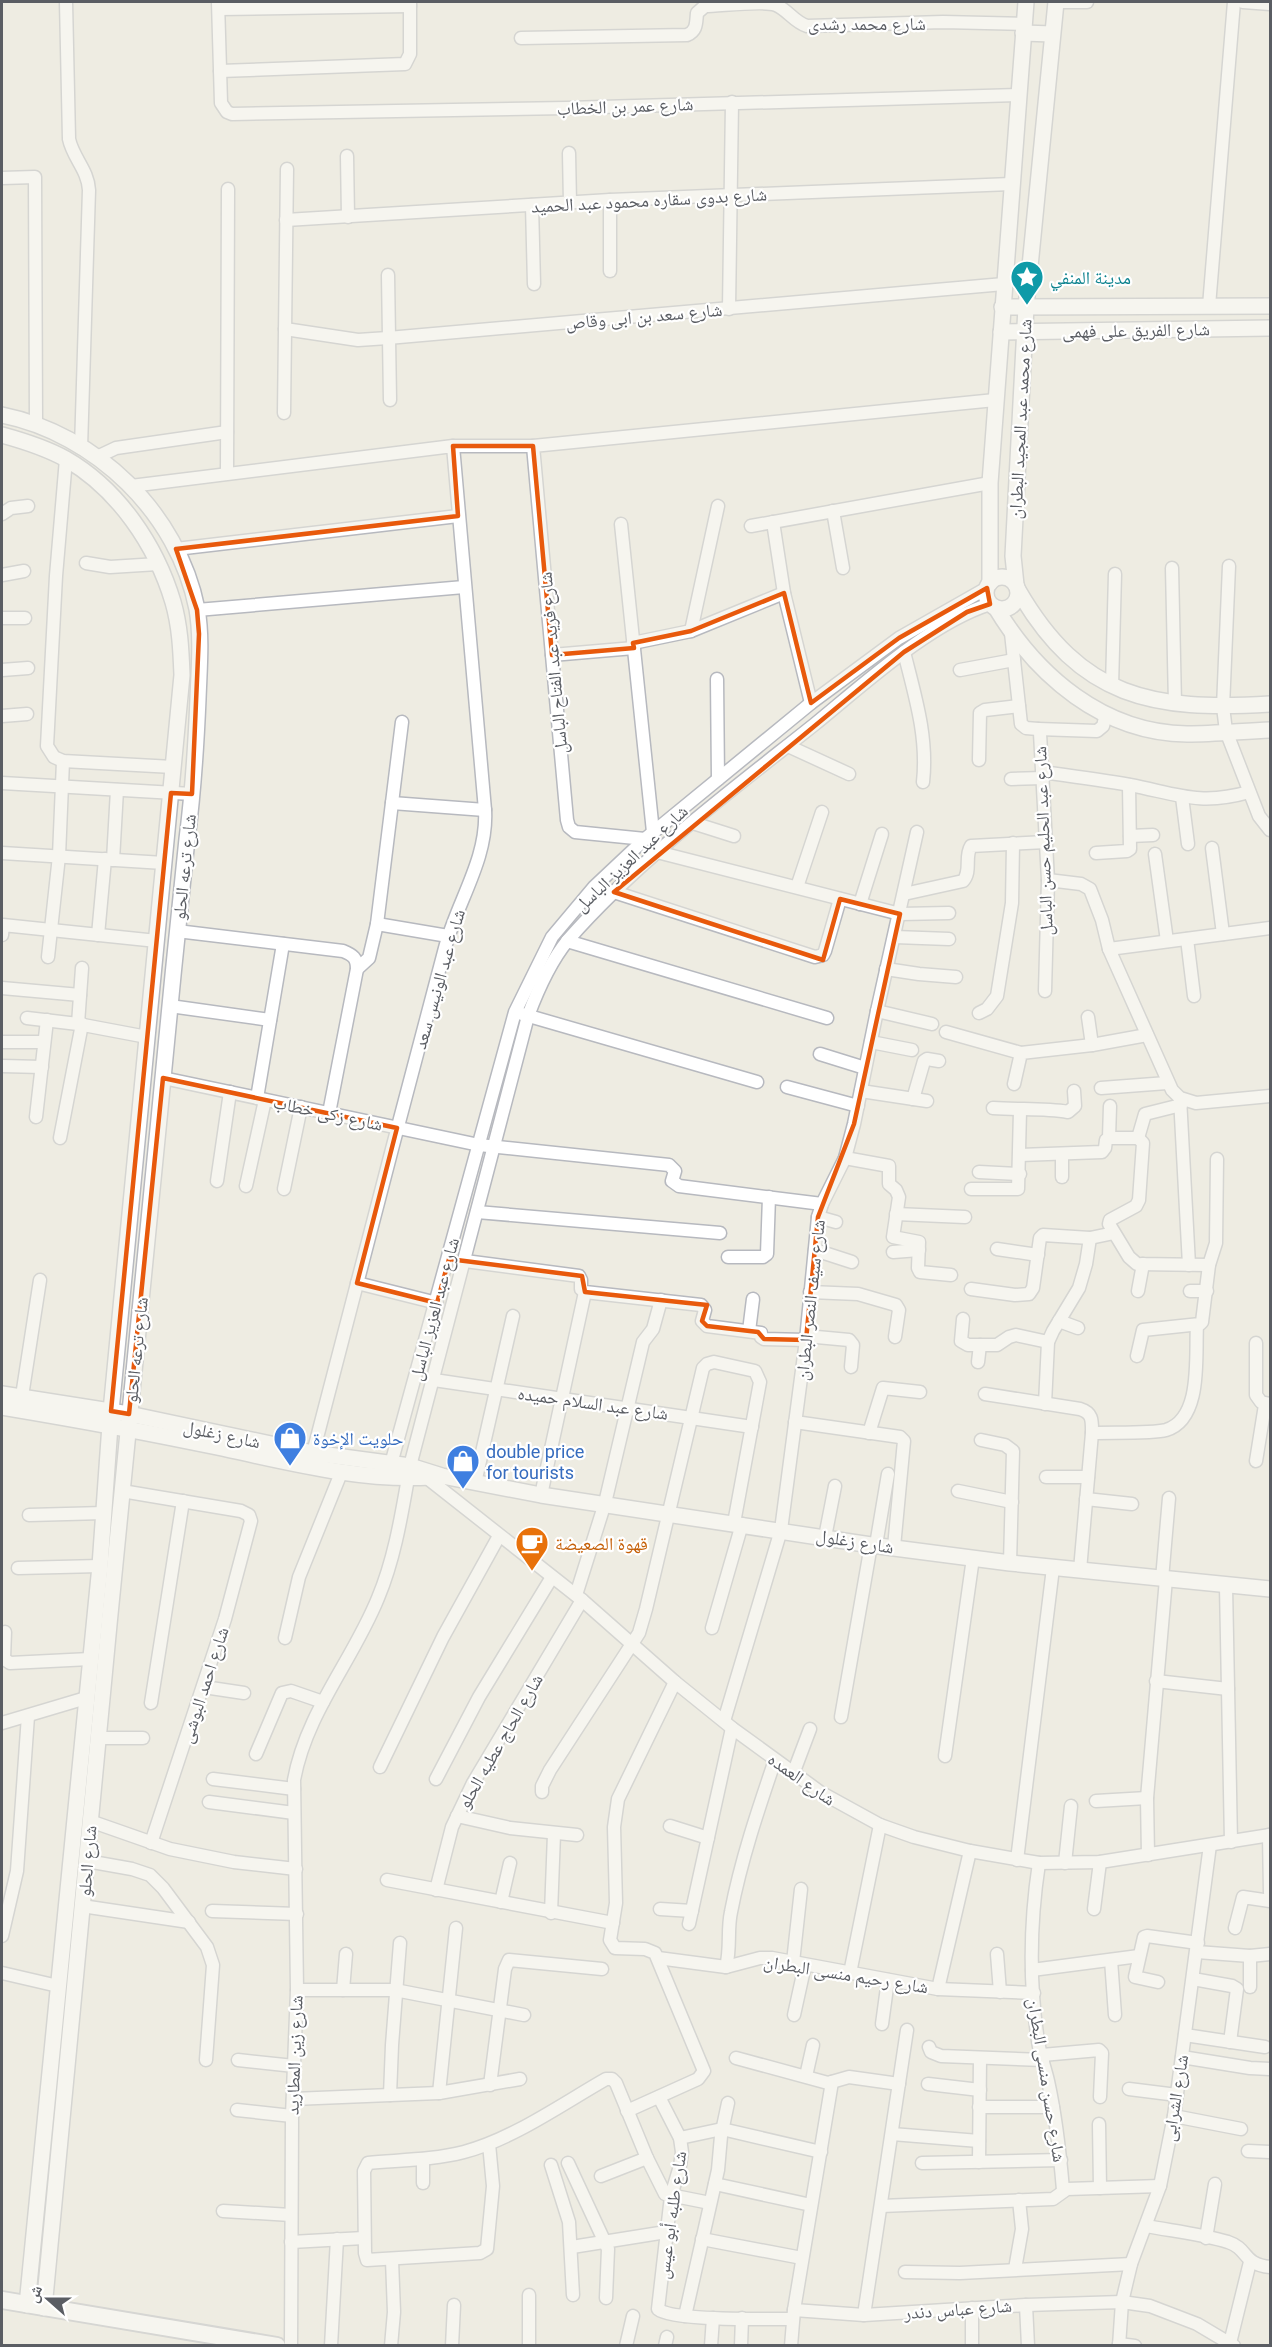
<svg xmlns="http://www.w3.org/2000/svg" width="1272" height="2347" font-family="Roboto,'Noto Naskh Arabic',sans-serif">
<rect width="100%" height="100%" fill="#eeece2"/>
<g fill="none" stroke-linecap="round" stroke-linejoin="round">
<g stroke="#b7b9bf" stroke-width="15">
<g id="minor">
<path d="M66,2L69,139C73,158 88,170 89,190L81,448"/>
<polyline points="218,2 221,103 227,112 232,114 567,108 1018,95"/>
<polyline points="1056,2 1087,2"/>
<polyline points="1243,2 1270,4"/>
<polyline points="219,9 410,6"/>
<path d="M521,38L687,35C697,31 696,23 697,13L705,6C720,6 764,0 776,5C788,10 794,22 807,26L943,22L1024,24"/>
<polyline points="220,71 405,64 410,54 410,2"/>
<polyline points="569,153 570,203"/>
<polyline points="347,156 348,217"/>
<polyline points="2,178 35,177 36,424"/>
<polyline points="610,200 610,271"/>
<polyline points="532,205 534,284"/>
<polyline points="286,220 610,200 1011,184"/>
<polyline points="388,275 390,400"/>
<polyline points="1209,306 1234,2"/>
<polyline points="729,309 732,102"/>
<polyline points="285,329 358,340 388,338 1004,284"/>
<polyline points="284,413 287,169"/>
<polyline points="453,446 533,446"/>
<polyline points="97,457 116,448 227,432"/>
<polyline points="66,459 56,576 47,746 54,757 63,761 173,767"/>
<polyline points="227,473 228,189"/>
<path d="M131,486L453,446L485,810C488,859 457,902 445,948C400,1116 357,1285 313,1453"/>
<polyline points="833,511 843,568"/>
<polyline points="2,514 11,508 28,506"/>
<polyline points="773,522 784,593 811,703"/>
<polyline points="621,524 653,832"/>
<polyline points="751,526 990,483"/>
<polyline points="176,549 458,516"/>
<polyline points="86,563 110,567 158,564"/>
<polyline points="1229,566 1223,707 1226,731 1259,816 1270,830"/>
<polyline points="1172,568 1175,704"/>
<polyline points="2,575 24,571"/>
<polyline points="197,610 464,587"/>
<polyline points="2,618 25,618"/>
<polyline points="691,631 718,506"/>
<polyline points="1011,633 1021,724 1026,728 1038,729 1040,733 1048,880 1045,991"/>
<polyline points="633,643 691,631 784,593"/>
<path d="M904,652C915,696 928,737 923,782"/>
<polyline points="552,655 634,648"/>
<polyline points="2,670 28,668"/>
<polyline points="960,670 1014,660"/>
<polyline points="717,679 718,779"/>
<polyline points="1112,686 1115,574"/>
<polyline points="2,716 27,714"/>
<polyline points="1038,729 1097,731 1103,726 1106,714"/>
<polyline points="788,746 849,774"/>
<polyline points="979,760 980,713 985,710 1019,706"/>
<path d="M1042,772C1071,776 1101,780 1130,785C1177,794 1200,806 1249,792"/>
<polyline points="1011,779 1043,778"/>
<polyline points="2,783 192,794"/>
<polyline points="1182,797 1188,844"/>
<polyline points="392,803 485,810"/>
<polyline points="693,823 734,836"/>
<polyline points="1130,836 1153,835"/>
<polyline points="645,839 575,832 569,827 567,820 533,446 995,400"/>
<polyline points="1212,848 1223,934"/>
<polyline points="657,852 900,914 949,913"/>
<polyline points="2,853 164,863"/>
<polyline points="1096,853 1127,851 1130,849 1129,785"/>
<polyline points="1155,854 1167,941"/>
<polyline points="113,860 117,790"/>
<polyline points="1048,880 1081,884 1090,889 1102,920 1109,949 1172,1090 1180,1098 1196,1103 1270,1096"/>
<polyline points="797,887 822,812"/>
<polyline points="614,892 815,957 823,955 825,951 840,899"/>
<path d="M904,894L963,881C972,871 964,857 971,846L1046,842"/>
<polyline points="860,904 882,834"/>
<polyline points="377,924 448,936"/>
<path d="M177,931L343,951C353,955 357,958 357,969L329,1113"/>
<polyline points="2,935 3,925 157,941"/>
<polyline points="98,935 105,859"/>
<polyline points="895,937 949,939"/>
<polyline points="1187,939 1194,996"/>
<polyline points="567,941 827,1018"/>
<polyline points="1109,949 1270,928"/>
<polyline points="48,957 59,856 63,761"/>
<polyline points="357,969 369,958 377,924 402,722"/>
<polyline points="886,969 919,974 956,977"/>
<polyline points="2,988 80,995"/>
<polyline points="170,1006 270,1020"/>
<polyline points="877,1011 932,1024"/>
<polyline points="979,1013 987,1009 997,996 1012,903 1013,843"/>
<polyline points="522,1014 757,1082"/>
<polyline points="1088,1017 1092,1045"/>
<polyline points="27,1018 78,1024 147,1037"/>
<polyline points="78,1024 82,968"/>
<polyline points="946,1032 1021,1053"/>
<polyline points="2,1042 44,1042"/>
<polyline points="871,1042 912,1050"/>
<polyline points="820,1054 865,1068"/>
<polyline points="2,1066 42,1067"/>
<polyline points="163,1078 479,1145 669,1165 675,1171 672,1181 679,1186 822,1204"/>
<polyline points="1014,1084 1021,1053 1092,1045 1147,1035"/>
<polyline points="787,1087 858,1106"/>
<polyline points="1101,1088 1167,1083"/>
<polyline points="861,1091 927,1101"/>
<polyline points="257,1098 283,944"/>
<polyline points="1180,1098 1189,1265"/>
<polyline points="913,1099 924,1061 927,1059 939,1061"/>
<path d="M993,1108C1019,1110 1044,1108 1068,1112L1075,1106L1074,1091"/>
<polyline points="36,1117 47,1020"/>
<polyline points="60,1138 82,1024"/>
<polyline points="1109,1138 1138,1138"/>
<polyline points="1138,1138 1143,1143 1139,1200 1136,1206 1110,1220 1109,1224 1129,1257 1137,1264 1209,1265"/>
<polyline points="1138,1138 1145,1114 1181,1105"/>
<polyline points="1020,1155 1102,1152 1105,1148 1106,1140 1109,1138 1110,1106"/>
<polyline points="845,1158 889,1166 889,1184 896,1190 899,1197 893,1237 919,1242 918,1268 920,1272 951,1275"/>
<polyline points="979,1172 1020,1174"/>
<polyline points="1062,1177 1062,1154"/>
<polyline points="217,1181 230,1092"/>
<polyline points="246,1186 265,1100"/>
<polyline points="284,1189 301,1107"/>
<polyline points="971,1189 1018,1189 1020,1111"/>
<polyline points="477,1212 720,1233"/>
<polyline points="896,1214 965,1217"/>
<polyline points="818,1217 836,1222"/>
<polyline points="997,1249 1038,1255"/>
<polyline points="815,1250 852,1262"/>
<polyline points="893,1252 919,1250"/>
<polyline points="728,1257 763,1257 767,1254 769,1197"/>
<polyline points="465,1261 579,1276 581,1280 581,1289 585,1292 701,1305 705,1310 702,1321 707,1326 761,1333 761,1337 764,1339 806,1340"/>
<polyline points="357,1283 437,1303"/>
<polyline points="971,1289 1015,1295 1029,1294 1033,1288 1040,1238 1043,1235 1090,1238 1114,1233"/>
<polyline points="1138,1291 1143,1264"/>
<polyline points="1190,1291 1207,1291"/>
<polyline points="810,1292 858,1294 896,1305 899,1310 895,1337"/>
<polyline points="963,1319 961,1341 968,1345 997,1345 1009,1337 1016,1335 1048,1342"/>
<polyline points="1059,1321 1078,1328"/>
<polyline points="749,1331 753,1299"/>
<polyline points="806,1336 849,1340 853,1345 851,1367"/>
<polyline points="1256,1343 1256,1395 1261,1402 1270,1404"/>
<polyline points="1137,1356 1143,1330 1200,1324 1202,1322 1209,1265 1216,1243 1217,1159"/>
<polyline points="978,1362 980,1345"/>
<polyline points="434,1380 752,1427"/>
<path d="M985,1394L1080,1409C1093,1413 1092,1421 1092,1433L1080,1570"/>
<polyline points="22,1396 40,1280"/>
<polyline points="1045,1404 1048,1342 1053,1331 1079,1288 1086,1264 1090,1238"/>
<polyline points="795,1422 900,1437 904,1441 894,1547"/>
<polyline points="869,1433 883,1388 920,1392"/>
<path d="M1092,1433C1110,1432 1151,1434 1166,1430C1203,1419 1195,1355 1197,1325"/>
<polyline points="981,1440 1005,1445 1013,1451 1010,1563"/>
<polyline points="1256,1461 1265,1405"/>
<polyline points="391,1464 515,1012 552,937 594,887 645,839 811,703 899,638 987,588"/>
<path d="M410,1466L528,1016C538,989 550,962 568,940C638,860 732,790 815,724C864,684 930,623 990,604"/>
<polyline points="426,1472 426,1477 582,1600 675,1682 732,1728 820,1792 880,1825 914,1837 970,1851 1039,1863 1100,1862 1270,1835"/>
<polyline points="1046,1477 1088,1477"/>
<polyline points="475,1483 513,1316"/>
<polyline points="122,1491 241,1511 249,1515 251,1521 225,1619 151,1843"/>
<polyline points="958,1491 1012,1502"/>
<polyline points="541,1495 585,1292"/>
<polyline points="1086,1499 1132,1504"/>
<polyline points="29,1515 104,1513"/>
<polyline points="825,1537 835,1486"/>
<polyline points="876,1545 888,1474"/>
<polyline points="18,1568 100,1566"/>
<polyline points="1162,1579 1169,1498"/>
<polyline points="1226,1586 1231,1842"/>
<polyline points="576,1595 605,1503 643,1342 653,1329 661,1300"/>
<polyline points="712,1628 742,1524"/>
<polyline points="5,1632 4,1659 10,1663 90,1659"/>
<polyline points="285,1638 299,1577 341,1473"/>
<polyline points="1156,1681 1228,1689"/>
<polyline points="204,1687 244,1693"/>
<polyline points="151,1703 183,1501"/>
<polyline points="841,1717 871,1545"/>
<polyline points="724,1721 781,1530 806,1340 818,1217 822,1204 845,1158 854,1124 877,1011 917,832"/>
<polyline points="2,1723 86,1698"/>
<polyline points="98,1738 143,1738"/>
<polyline points="256,1754 282,1693 291,1691 323,1702"/>
<polyline points="945,1756 973,1558"/>
<polyline points="380,1767 443,1637 499,1536"/>
<polyline points="793,1774 810,1729"/>
<polyline points="213,1779 294,1789"/>
<polyline points="436,1779 479,1697 552,1577"/>
<polyline points="542,1792 542,1786 550,1770 639,1633 646,1609 703,1368 707,1364 714,1362 755,1371 760,1382 734,1523"/>
<polyline points="1096,1801 1147,1798"/>
<polyline points="209,1802 294,1813"/>
<polyline points="457,1816 510,1828 577,1835"/>
<polyline points="90,1821 170,1849 234,1862 296,1869"/>
<polyline points="670,1826 708,1838"/>
<polyline points="1269,1835 1270,1893"/>
<polyline points="1148,1855 1147,1798 1166,1579"/>
<polyline points="1017,1860 1053,1568"/>
<polyline points="87,1861 132,1869 150,1875 163,1888 207,1947 213,1965 206,2060"/>
<path d="M1039,1863C1030,1922 1029,1982 1038,2041C1040,2055 1045,2068 1048,2081C1056,2117 1060,2154 1063,2190"/>
<polyline points="1065,1863 1071,1806"/>
<polyline points="387,1880 613,1923"/>
<polyline points="436,1890 452,1827 473,1783 582,1600"/>
<polyline points="501,1902 510,1863"/>
<polyline points="82,1906 189,1922"/>
<polyline points="660,1909 692,1911"/>
<polyline points="1094,1909 1100,1862"/>
<polyline points="212,1911 297,1914"/>
<polyline points="551,1913 554,1834"/>
<polyline points="689,1924 732,1728"/>
<polyline points="1235,1928 1243,1897 1270,1901"/>
<polyline points="2,1936 17,1871 28,1716"/>
<polyline points="1197,1952 1250,1956 1270,1954"/>
<polyline points="997,1954 1000,1992"/>
<polyline points="1250,1956 1250,1987"/>
<polyline points="658,1958 726,1967 760,1958 772,1958 938,1989 1034,1993"/>
<polyline points="1111,1960 1115,2015"/>
<polyline points="793,1962 801,1889"/>
<path d="M726,1967C731,1948 727,1930 731,1912C741,1860 758,1810 775,1760"/>
<polyline points="1032,1970 1139,1956"/>
<polyline points="2,1973 58,1986"/>
<polyline points="850,1973 880,1825"/>
<polyline points="1193,1979 1232,1986 1237,1989 1230,2042"/>
<polyline points="1158,1982 1135,1977 1144,1937 1147,1936 1198,1943"/>
<polyline points="938,1989 970,1851"/>
<polyline points="297,1990 395,1990 524,2015"/>
<polyline points="343,1990 346,1954"/>
<polyline points="794,2015 805,1965"/>
<polyline points="882,2024 888,1980"/>
<polyline points="1185,2035 1265,2047"/>
<polyline points="929,2047 931,2052 941,2056 1043,2060"/>
<polyline points="1042,2055 1099,2050 1102,2053 1100,2097"/>
<polyline points="1182,2057 1250,2068 1270,2069"/>
<polyline points="736,2058 828,2083 849,2077 899,2084"/>
<polyline points="238,2060 294,2066"/>
<polyline points="806,2076 813,2045"/>
<polyline points="928,2084 980,2090"/>
<polyline points="490,2085 505,1969 509,1960 602,1969"/>
<polyline points="1129,2089 1177,2095"/>
<polyline points="439,2093 456,1928"/>
<polyline points="390,2095 392,2045 400,1943"/>
<path d="M659,2097L680,2138L682,2152L680,2166L671,2196L658,2309C671,2321 771,2319 793,2319"/>
<polyline points="293,2099 439,2093 520,2079"/>
<polyline points="979,2107 1053,2107"/>
<polyline points="237,2110 292,2116"/>
<polyline points="627,2111 698,2079 704,2071 655,1953 645,1949 615,1948 610,1940 616,1903 614,1827 618,1799 675,1682"/>
<polyline points="1174,2116 1241,2129"/>
<polyline points="1099,2124 1100,2188"/>
<polyline points="892,2134 979,2141"/>
<polyline points="680,2138 722,2129 821,2152"/>
<path d="M489,2144L493,2186L487,2249L480,2253L367,2260L365,2253L364,2171L368,2163C400,2160 433,2160 464,2152C513,2139 562,2104 606,2079H612L616,2083L647,2158L665,2194L710,2203"/>
<polyline points="1248,2151 1270,2152"/>
<polyline points="423,2159 423,2183"/>
<polyline points="979,2162 980,2058"/>
<polyline points="568,2163 608,2249 606,2298"/>
<polyline points="922,2163 1061,2160"/>
<polyline points="551,2165 569,2222 573,2295"/>
<polyline points="601,2176 647,2158"/>
<polyline points="715,2184 811,2205"/>
<polyline points="881,2206 1053,2199 1067,2189 1160,2186"/>
<polyline points="223,2211 291,2215"/>
<path d="M1146,2226C1173,2231 1202,2234 1228,2242C1249,2249 1242,2264 1270,2267"/>
<polyline points="1206,2238 1215,2184"/>
<polyline points="702,2239 802,2258"/>
<polyline points="291,2242 364,2238"/>
<polyline points="572,2247 666,2232"/>
<polyline points="1015,2269 1022,2229 1019,2200"/>
<polyline points="905,2272 960,2273 1131,2264"/>
<polyline points="529,2295 529,2346"/>
<polyline points="1026,2305 1028,2346"/>
<polyline points="794,2310 864,2315 1026,2305 1122,2302 1150,2306 1197,2324 1234,2346"/>
<polyline points="864,2315 907,2030"/>
<polyline points="685,2316 718,2170 721,2136 728,2103"/>
<polyline points="1230,2343 1250,2262"/>
<polyline points="1119,2344 1135,2346"/>
<path d="M291,2346L292,2116L297,1990L294,1780C306,1713 353,1660 378,1598C394,1560 401,1518 408,1478"/>
<polyline points="331,2346 337,2239"/>
<polyline points="391,2346 394,2312 392,2260"/>
<polyline points="452,2346 454,2305"/>
<polyline points="626,2346 633,2316"/>
<polyline points="665,2346 667,2337"/>
<polyline points="711,2346 713,2318"/>
<polyline points="741,2346 742,2318"/>
<polyline points="791,2346 794,2310 832,2082"/>
<polyline points="972,2346 972,2308"/>
<polyline points="1119,2346 1122,2302 1131,2264 1160,2186 1174,2116 1210,1845"/>
</g>
</g>
<g stroke="#b7b9bf" stroke-width="18">
<g id="tertiary">
<polyline points="1023,33 1052,34"/>
<polyline points="1002,307 1270,306"/>
<polyline points="1001,332 1270,328"/>
<path d="M2,415C96,434 178,513 197,609C202,638 199,669 198,699C196,746 193,793 187,839C177,932 168,1026 159,1119C119,1515 81,1912 44,2308"/>
<path d="M2,435C24,441 46,448 66,459C118,489 156,545 173,602C180,626 181,650 182,675L111,1411L100,1566L27,2305"/>
<circle cx="1002" cy="593" r="16"/>
<polyline points="990,583 990,483 1026,2"/>
<polyline points="1016,585 1013,556 1026,307 1056,2"/>
<path d="M1018,590C1081,699 1153,711 1270,704"/>
<path d="M996,608C1037,676 1103,733 1187,734C1215,734 1243,731 1270,730"/>
<polyline points="2,1394 129,1414 313,1453 410,1466 442,1476 541,1495 871,1545 1010,1563 1270,1589"/>
<path d="M2,1407C74,1419 146,1432 217,1447C288,1462 358,1481 430,1477"/>
</g>
</g>
<g stroke="#b8bac1" stroke-width="20">
<polyline id="secondary" points="2,2300 277,2346"/>
</g>
<use href="#minor" stroke="#fff" stroke-width="12"/>
<use href="#tertiary" stroke="#fff" stroke-width="15"/>
<use href="#secondary" stroke="#fff" stroke-width="16"/>
</g>
<path d="M0 0H1272V2347H0ZM453,446H533L552,655L634,648L633,643L691,631L784,593L811,703L899,638L987,588L990,604L967,612L904,652L614,892L823,960L840,899L900,914L854,1124L818,1217L806,1340L764,1339L758,1332L707,1326L702,1321L707,1305L585,1292L582,1276L449,1259L437,1303L357,1283L397,1128L163,1078L129,1414L111,1411L171,793L192,794L199,634L197,610L176,549L458,516Z" fill="#eeece2" fill-opacity=".55" fill-rule="evenodd"/>
<path fill="none" stroke="#e8590c" stroke-width="4.5" stroke-linejoin="round" d="M453,446H533L552,655L634,648L633,643L691,631L784,593L811,703L899,638L987,588L990,604L967,612L904,652L614,892L823,960L840,899L900,914L854,1124L818,1217L806,1340L764,1339L758,1332L707,1326L702,1321L707,1305L585,1292L582,1276L449,1259L437,1303L357,1283L397,1128L163,1078L129,1414L111,1411L171,793L192,794L199,634L197,610L176,549L458,516Z"/>
<defs>
<g id="sight-pin" transform="scale(1.725)"><path d="M0 17L-7.5 6A9.5 9.5 0 1 1 7.5 6Z" fill="#0f9aa8" stroke="#fff"/><path d="M0-6L1.8-2.2L6-1.7L2.9 1.2L3.7 5.4L0 3.3L-3.7 5.4L-2.9 1.2L-6-1.7L-1.8-2.2Z" fill="#fff"/></g>
<g id="shop-pin" transform="scale(1.725)"><path d="M0 17L-7.5 6A9.5 9.5 0 1 1 7.5 6Z" fill="#3f7fe0" stroke="#fff"/><path d="M-5-2.5h2.3a2.7 3.5 0 0 1 5.4 0H5L5.5 6h-11ZM-1.5-2.5h3a1.5 2.3 0 0 0-3 0Z" fill="#fff"/></g>
<g id="cafe-pin" transform="scale(1.725)"><path d="M0 17L-7.5 6A9.5 9.5 0 1 1 7.5 6Z" fill="#e8710a" stroke="#fff"/><path d="M-5.5-4.5H6V0H3Q3 3.5 0 3.5H-2.5Q-5.5 3.5-5.5 0ZM3-3.2v2h1.7v-2ZM-6 4.5H4V6H-6Z" fill="#fff"/></g>
</defs>
<g fill-rule="evenodd">
<use href="#sight-pin" x="1027" y="277"/>
<use href="#shop-pin" x="290" y="1438"/>
<use href="#shop-pin" x="463" y="1461"/>
<use href="#cafe-pin" x="532" y="1543"/>
</g>
<g text-anchor="middle" dominant-baseline="central" stroke-width="4.5" stroke-linejoin="round" paint-order="stroke">
<g font-size="18" fill="#5a5d63" stroke="#fff">
<text x="867" y="23">شارع محمد رشدى</text>
<text transform="translate(625 106) rotate(-2)">شارع عمر بن الخطاب</text>
<text transform="translate(649 200) rotate(-3)">شارع بدوى سقاره محمود عبد الحميد</text>
<text transform="translate(644 316) rotate(-5)">شارع سعد بن ابى وقاص</text>
<text transform="translate(1136 330) rotate(-1)">شارع الفريق على فهمى</text>
<text transform="translate(1020 419) rotate(-87)">شارع محمد عبد المجيد البطران</text>
<text transform="translate(553 663) rotate(-95)">شارع فريد عبد الفتاح الباسل</text>
<text transform="translate(1043 841) rotate(-92)">شارع عبد الحليم حسن الباسل</text>
<text transform="translate(631 858) rotate(-43)">شارع عبد العزيز الباسل</text>
<text transform="translate(184 867) rotate(-84)">شارع ترعه الحلو</text>
<text transform="translate(439 979) rotate(-74)">شارع عبد الونيس سعد</text>
<text transform="translate(328 1113) rotate(12)">شارع زكى خطاب</text>
<text transform="translate(810 1300) rotate(-84)">شارع سيف النصر البطران</text>
<text transform="translate(434 1309) rotate(-75)">شارع عبد العزيز الباسل</text>
<text transform="translate(136 1350) rotate(-84)">شارع ترعه الحلو</text>
<text transform="translate(593 1403) rotate(8)">شارع عبد السلام حميده</text>
<text transform="translate(222 1434) rotate(12)">شارع زغلول</text>
<text transform="translate(855 1541) rotate(9)">شارع زغلول</text>
<text transform="translate(204 1685) rotate(-72)">شارع احمد البوشى</text>
<text transform="translate(500 1741) rotate(-60)">شارع الحاج عطيه الحلو</text>
<text transform="translate(802 1779) rotate(35)">شارع العمده</text>
<text transform="translate(87 1861) rotate(-85)">شارع الحلو</text>
<text transform="translate(846 1974) rotate(9)">شارع رحيم منسى البطران</text>
<text transform="translate(294 2055) rotate(-88)">شارع زين المطاريد</text>
<text transform="translate(1047 2080) rotate(81)">شارع حسن منسى البطران</text>
<text transform="translate(1175 2098) rotate(-81)">شارع الشرابى</text>
<text transform="translate(671 2215) rotate(-82)">شارع طلبه أبو عيس</text>
<text transform="translate(958 2309) rotate(-4)">شارع عباس دندر</text>
</g>
<g font-size="18" fill="#0d838f" stroke="#fff" text-anchor="start">
<text x="1050" y="277">مدينة المنفي</text>
</g>
<g font-size="18" fill="#366cbe" stroke="#fff" text-anchor="start">
<text x="313" y="1438">حلويت الإخوة</text>
<text x="486" y="1451">double price<tspan x="486" dy="21">for tourists</tspan></text>
</g>
<g font-size="18" fill="#c56008" stroke="#fff" text-anchor="start">
<text x="555" y="1543">قهوة الصعيضة</text>
</g>
</g>
<rect width="1272" height="2347" fill="none" stroke="#5a5d63" stroke-width="6"/>
<g transform="translate(48 2299) rotate(291)" stroke="#ffffff" stroke-width="4.5" paint-order="stroke">
<path d="M0-4.5L10 22L0 15L-10 22Z" fill="#5a5d63"/>
<text y="-9" font-size="16" font-weight="bold" text-anchor="middle" fill="#5a5d63">ش</text>
</g>
</svg>
